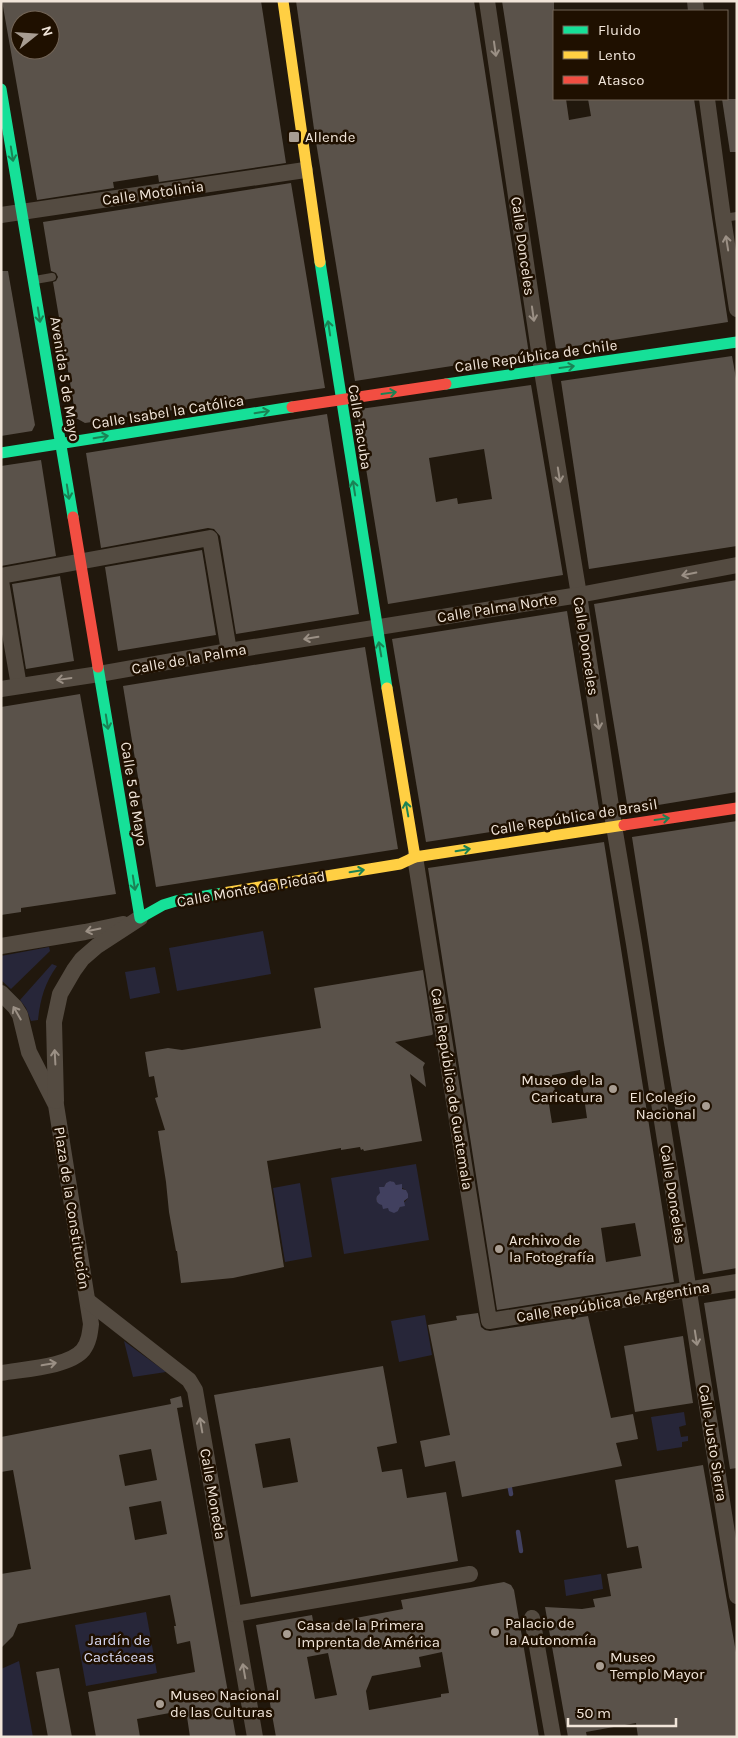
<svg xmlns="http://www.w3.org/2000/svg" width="738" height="1738" font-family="Karla,sans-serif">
<rect width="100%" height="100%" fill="#21180d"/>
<g fill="#272639" fill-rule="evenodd">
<polygon points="263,931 271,974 177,991 169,948"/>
<polygon points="49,947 50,951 11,989 1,980 1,956"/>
<path d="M52,964L57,966C45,982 40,1000 38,1020L31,1021L26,1008L20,1000Z"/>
<polygon points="155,967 160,993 130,999 125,972"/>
<path d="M416,1164L429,1240L344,1254L331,1178ZM391,1181L396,1185L406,1190L408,1198L400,1207L398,1211L378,1203L376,1200L377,1196L381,1193L386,1183Z"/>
<polygon points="300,1183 312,1257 285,1262 273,1188"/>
<polygon points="425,1315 432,1355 399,1362 391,1321"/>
<polygon points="124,1341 166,1372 133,1377"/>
<polygon points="684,1412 686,1425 679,1427 681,1437 688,1436 688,1441 682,1442 682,1447 657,1451 651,1417"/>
<polygon points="601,1574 603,1589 566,1596 564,1580"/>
<polygon points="146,1612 157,1673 86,1686 75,1625"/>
<polygon points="19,1661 33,1737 1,1737 1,1669"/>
</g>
<path fill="#41405f" d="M390,1181L394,1182L396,1185L402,1184V1189L406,1190L408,1194V1198L404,1201L405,1206L400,1207L398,1211L394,1213L389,1211L388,1208L383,1209L382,1205C377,1204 375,1200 377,1196L380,1193L379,1187H384L386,1183Z"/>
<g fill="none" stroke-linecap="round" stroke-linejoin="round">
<g stroke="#41405f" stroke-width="4.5">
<polyline points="509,1483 511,1494"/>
<polyline points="518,1532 521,1551"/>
</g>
</g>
<g fill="#5a524a" fill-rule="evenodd">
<path d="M2,1H261L286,163L159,182L158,175L113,182L114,188L37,200ZM20,20H50V50H20Z"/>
<polygon points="296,1 474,1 529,354 355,381 315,136"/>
<polygon points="502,1 554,1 554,99 566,99 569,120 591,116 588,99 694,99 728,322 556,349"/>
<polygon points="722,99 737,99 737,152 730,152"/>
<polygon points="291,183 325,388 85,423 76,418 53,282 56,281 58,277 56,273 51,271 43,222"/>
<polygon points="1,271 8,271 35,425 32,431 1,436"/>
<polygon points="732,356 737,384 737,546 589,569 561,381"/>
<path d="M531,385L563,575L388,604L357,413L360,409ZM484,449L492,499L458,504L457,498L436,502L429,458Z"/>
<polygon points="327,414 359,614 236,634 220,536 214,529 208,528 101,548 86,453"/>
<polygon points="41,460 56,556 1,566 1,466"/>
<polygon points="202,550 216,635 118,651 105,567"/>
<polygon points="60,576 74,661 26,669 12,584"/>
<polygon points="737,580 737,792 628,810 594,604"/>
<polygon points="567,611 600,815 426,842 392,639"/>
<polygon points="365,647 398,849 156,887 123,686"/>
<polygon points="80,694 116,894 21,908 21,912 1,915 1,707"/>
<polygon points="737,821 737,1268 703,1274 664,1043 632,837"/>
<path d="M604,842L674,1282L497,1310L428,868ZM580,1070L587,1118L552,1123L548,1098L556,1097L552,1075ZM635,1223L641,1256L606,1262L601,1228Z"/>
<polygon points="423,970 433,1034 432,1035 395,1042 425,1063 423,1067 426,1087 410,1074 422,1141 364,1151 363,1149 361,1150 360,1147 341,1150 341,1148 267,1161 284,1267 233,1278 181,1283 177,1251 176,1251 169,1212 166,1182 158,1131 165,1130 155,1098 158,1097 154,1076 149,1077 145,1052 168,1048 182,1050 321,1028 314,988"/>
<polygon points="737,1298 737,1468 730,1469 704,1303"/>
<polygon points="478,1313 481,1327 485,1330 490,1331 588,1316 611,1418 633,1414 638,1439 616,1443 622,1466 462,1497 455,1461 425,1467 420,1441 450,1435 428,1325 457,1320 456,1316"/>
<polygon points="683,1336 693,1403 635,1412 624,1346"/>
<path d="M383,1366L397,1443L377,1447L382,1472L402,1469L407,1498L446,1492L458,1561L251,1597L214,1395ZM290,1438L298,1482L263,1488L255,1444Z"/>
<path d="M181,1396L183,1407L177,1408L236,1737H190L186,1710L137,1719L140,1737H96L88,1692L195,1672L190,1641L177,1644L174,1626H176L170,1595L18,1624L13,1636L1,1648V1574L31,1569L13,1470L1,1472V1437L171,1404L170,1399ZM151,1449L157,1480L125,1486L119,1455ZM161,1501L167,1534L135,1540L129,1507Z"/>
<polygon points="703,1465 737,1658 737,1737 638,1737 636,1723 586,1732 587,1737 568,1737 545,1607 582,1609 595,1607 593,1599 611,1596 607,1574 642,1568 638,1546 627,1548 615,1480"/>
<path d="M504,1582L511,1585L514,1590L539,1737H276L256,1625L312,1615L314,1626L403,1609L401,1600ZM442,1652L449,1693L441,1694V1697L369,1710L366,1691L372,1676L421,1667L419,1657ZM328,1653L337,1695L315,1699L307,1657Z"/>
<polygon points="59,1668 72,1737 48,1737 36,1672"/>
</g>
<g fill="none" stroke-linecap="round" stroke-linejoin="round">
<g stroke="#544b41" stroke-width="8">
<polyline points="723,218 737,216"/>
<polyline points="35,280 52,277"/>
</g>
<g stroke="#544b41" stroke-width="16">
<polyline points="487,1 542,371 579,595 614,826 634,944 737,1596"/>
<polyline points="695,1 696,11"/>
<polyline points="707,99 723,218 737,309"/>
<polyline points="1,215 305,170"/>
<polyline points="1,576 210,538 229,651"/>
<polyline points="1,581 19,686"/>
<polyline points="1,689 99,674 229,651 579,595 737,565"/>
<polyline points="415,857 489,1321 737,1282"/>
<polyline points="1,946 85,932 123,924"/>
<path d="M1,993L15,1007L20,1015L29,1052L56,1105L91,1324C90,1333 89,1342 83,1350C69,1367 23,1369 1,1373"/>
<polyline points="56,1101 54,1022 60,994 74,970 82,959 97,946 140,918"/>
<polyline points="88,1301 189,1380 195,1390 255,1737"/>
<polyline points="234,1614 470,1574"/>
<polyline points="532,1618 553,1737"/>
</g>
<g stroke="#16e098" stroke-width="11">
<polyline points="1,89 73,517"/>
<polyline points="320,262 387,688"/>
<polyline points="446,384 737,342"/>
<polyline points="1,453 292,407"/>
<polyline points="98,667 140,918 163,905 176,901 223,893"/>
</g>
<g stroke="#ffcf43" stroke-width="11">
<polyline points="283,1 320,262"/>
<polyline points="387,688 415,857"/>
<polyline points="223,893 400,864 415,857 624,825"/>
</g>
<g stroke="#f24e42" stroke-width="11">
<polyline points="292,407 446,384"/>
<polyline points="73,517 98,667"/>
<polyline points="624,825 737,808"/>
</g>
</g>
<defs><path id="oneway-shaft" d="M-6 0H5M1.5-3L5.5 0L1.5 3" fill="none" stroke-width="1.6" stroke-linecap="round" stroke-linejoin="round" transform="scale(1.25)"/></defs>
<g stroke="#9b9085">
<use href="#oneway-shaft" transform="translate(495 49) rotate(82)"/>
<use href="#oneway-shaft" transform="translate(727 243) rotate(-99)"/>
<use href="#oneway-shaft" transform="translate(533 314) rotate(82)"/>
<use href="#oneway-shaft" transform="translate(559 475) rotate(81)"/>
<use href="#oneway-shaft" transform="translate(689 574) rotate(169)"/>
<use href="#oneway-shaft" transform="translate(311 638) rotate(171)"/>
<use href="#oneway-shaft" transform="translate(64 679) rotate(172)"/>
<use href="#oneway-shaft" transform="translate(598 722) rotate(81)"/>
<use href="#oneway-shaft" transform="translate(93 930) rotate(168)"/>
<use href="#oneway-shaft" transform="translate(17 1013) rotate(-120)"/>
<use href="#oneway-shaft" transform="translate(55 1057) rotate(-93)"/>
<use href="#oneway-shaft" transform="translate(696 1338) rotate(81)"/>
<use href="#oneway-shaft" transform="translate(49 1364) rotate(-10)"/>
<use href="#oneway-shaft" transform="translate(201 1425) rotate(-100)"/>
<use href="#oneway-shaft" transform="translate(244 1671) rotate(-100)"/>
</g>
<g stroke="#1a8254">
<use href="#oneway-shaft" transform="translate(12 154) rotate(81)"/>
<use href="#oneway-shaft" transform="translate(39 315) rotate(81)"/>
<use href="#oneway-shaft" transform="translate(329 328) rotate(-99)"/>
<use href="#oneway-shaft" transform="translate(567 367) rotate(-8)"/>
<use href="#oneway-shaft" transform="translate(389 393) rotate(-8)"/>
<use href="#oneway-shaft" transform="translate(262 412) rotate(-9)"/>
<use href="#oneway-shaft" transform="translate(101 437) rotate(-9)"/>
<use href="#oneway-shaft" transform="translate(354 488) rotate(-99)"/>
<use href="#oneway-shaft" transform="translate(68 492) rotate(81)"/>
<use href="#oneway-shaft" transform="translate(380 649) rotate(-100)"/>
<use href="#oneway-shaft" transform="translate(107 722) rotate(81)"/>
<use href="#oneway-shaft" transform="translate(407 809) rotate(-100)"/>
<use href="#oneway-shaft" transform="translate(662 819) rotate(-8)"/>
<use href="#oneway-shaft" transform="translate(463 850) rotate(-9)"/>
<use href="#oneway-shaft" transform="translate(357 871) rotate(-9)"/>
<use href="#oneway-shaft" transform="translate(134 883) rotate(81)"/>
</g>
<g fill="#a89d92" stroke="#1f1000" stroke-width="2">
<rect x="288" y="131" width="12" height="12" rx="2.5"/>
<circle cx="613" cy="1089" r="5"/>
<circle cx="706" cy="1106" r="5"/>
<circle cx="499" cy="1249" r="5"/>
<circle cx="495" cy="1632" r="5"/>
<circle cx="287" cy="1634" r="5"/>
<circle cx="600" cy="1666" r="5"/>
<circle cx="160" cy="1704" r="5"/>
</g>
<g text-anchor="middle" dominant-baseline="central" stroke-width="5" stroke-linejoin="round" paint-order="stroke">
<g font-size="15" fill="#f1e5d9" stroke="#1f1000" text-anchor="start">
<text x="305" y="137">Allende</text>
<text x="603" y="1080" text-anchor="end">Museo de la<tspan x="603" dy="17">Caricatura</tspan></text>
<text x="696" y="1097" text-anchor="end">El Colegio<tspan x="696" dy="17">Nacional</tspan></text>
<text x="509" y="1240">Archivo de<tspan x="509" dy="17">la Fotografía</tspan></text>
<text x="505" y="1623">Palacio de<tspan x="505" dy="17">la Autonomía</tspan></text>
<text x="297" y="1625">Casa de la Primera<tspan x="297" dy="17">Imprenta de América</tspan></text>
<text x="610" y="1657">Museo<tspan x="610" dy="17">Templo Mayor</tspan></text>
<text x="170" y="1695">Museo Nacional<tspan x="170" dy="17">de las Culturas</tspan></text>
</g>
<g font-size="15" fill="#f1e5d9" stroke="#1f1000">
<text transform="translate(153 193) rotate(-8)">Calle Motolinia</text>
<text transform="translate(523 246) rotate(82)">Calle Donceles</text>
<text transform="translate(536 356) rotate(-8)">Calle República de Chile</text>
<text transform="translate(65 379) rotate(81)">Avenida 5 de Mayo</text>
<text transform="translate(168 412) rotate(-9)">Calle Isabel la Católica</text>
<text transform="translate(360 427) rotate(81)">Calle Tacuba</text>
<text transform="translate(497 608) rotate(-9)">Calle Palma Norte</text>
<text transform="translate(586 646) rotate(81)">Calle Donceles</text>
<text transform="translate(189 659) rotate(-10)">Calle de la Palma</text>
<text transform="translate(134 794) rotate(81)">Calle 5 de Mayo</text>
<text transform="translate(574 817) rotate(-9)">Calle República de Brasil</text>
<text transform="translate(251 889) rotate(-10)">Calle Monte de Piedad</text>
<text transform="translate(452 1089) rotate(81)">Calle República de Guatemala</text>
<text transform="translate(673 1194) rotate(81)">Calle Donceles</text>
<text transform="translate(72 1208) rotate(81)">Plaza de la Constitución</text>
<text transform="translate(613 1302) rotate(-9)">Calle República de Argentina</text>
<text transform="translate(713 1443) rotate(81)">Calle Justo Sierra</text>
<text transform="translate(213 1494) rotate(80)">Calle Moneda</text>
</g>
<g font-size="15" fill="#dadbf5" stroke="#1f1000">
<text x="119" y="1640">Jardín de<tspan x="119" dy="17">Cactáceas</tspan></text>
</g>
</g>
<rect width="738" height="1738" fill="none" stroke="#f1e5d9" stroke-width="5"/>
<rect x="553" y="10" width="175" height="90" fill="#1f1000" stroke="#736557"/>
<rect x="563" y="26" width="25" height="8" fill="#16e098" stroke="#736557"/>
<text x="598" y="35" font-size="15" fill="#f1e5d9">Fluido</text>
<rect x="563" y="51" width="25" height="8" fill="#ffcf43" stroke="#736557"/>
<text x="598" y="60" font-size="15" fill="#f1e5d9">Lento</text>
<rect x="563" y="76" width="25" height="8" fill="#f24e42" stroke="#736557"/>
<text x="598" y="85" font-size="15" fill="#f1e5d9">Atasco</text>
<g transform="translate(35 35) rotate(73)"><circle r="24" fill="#1f1000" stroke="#736557"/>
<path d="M0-4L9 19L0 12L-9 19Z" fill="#a89d92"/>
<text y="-8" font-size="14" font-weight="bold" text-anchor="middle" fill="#f1e5d9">N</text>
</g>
<path d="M568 1718v8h108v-8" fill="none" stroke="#f1e5d9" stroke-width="2.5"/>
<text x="576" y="1718" font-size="15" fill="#f1e5d9" stroke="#1f1000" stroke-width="4" paint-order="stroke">50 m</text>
</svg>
